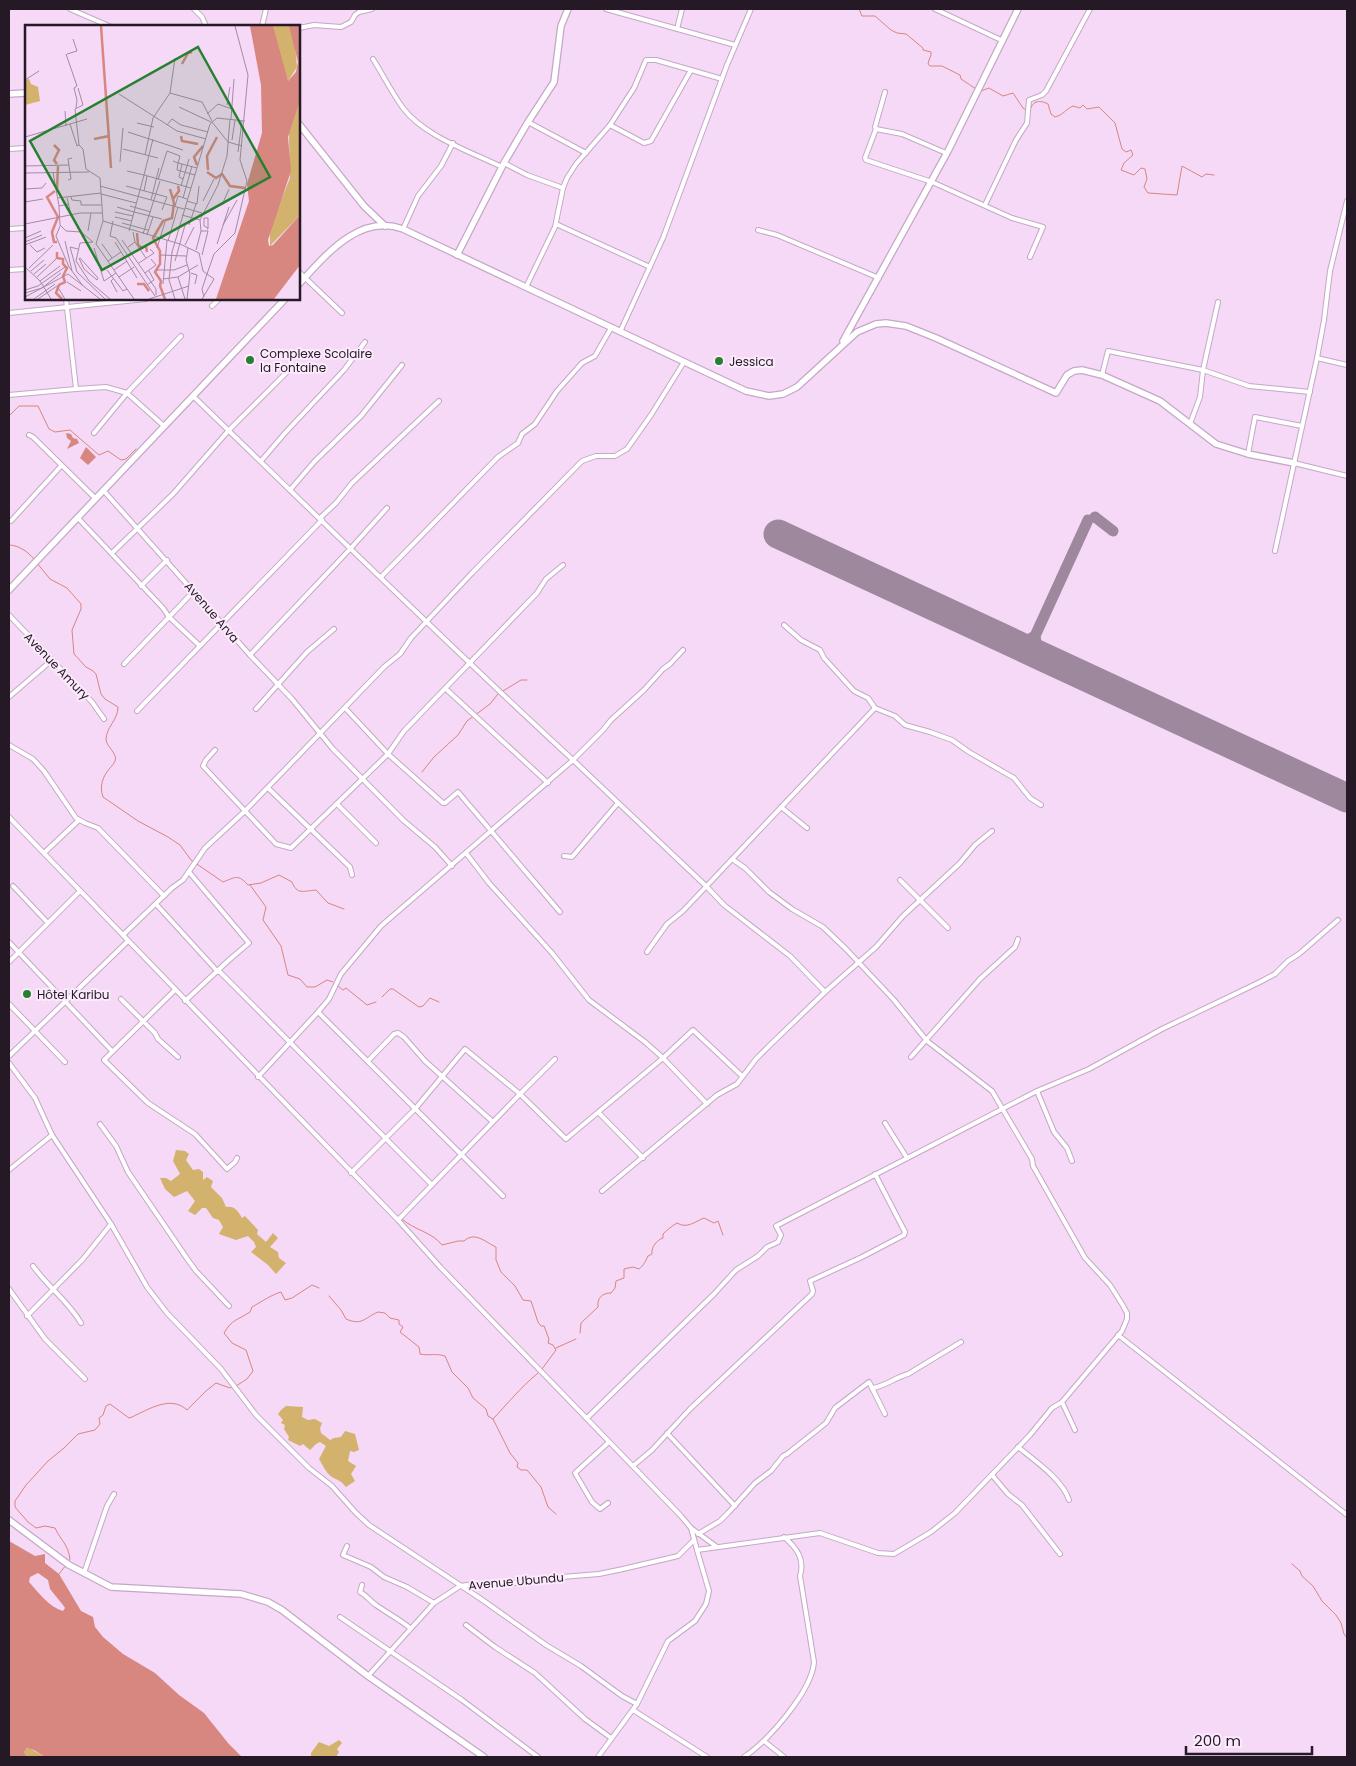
<svg xmlns="http://www.w3.org/2000/svg" width="1356" height="1766" font-family="Poppins,sans-serif">
<rect width="100%" height="100%" fill="#f6d8f7"/>
<g fill="#d3b26d">
<path d="M176,1150L185,1151L189,1154L186,1160L193,1170L199,1169L203,1172V1180L207,1177L213,1181L211,1187L222,1198L226,1207C235,1206 237,1210 242,1218L245,1216L258,1230L257,1234L266,1242L273,1233L278,1238L270,1247L278,1252L279,1258L286,1263L276,1274L268,1265L251,1252L256,1247L254,1242L248,1236L236,1240L219,1234L223,1227L219,1220L213,1218L206,1208H202L195,1215L188,1211L195,1201L187,1191L174,1197L165,1189L160,1178H166L171,1181L180,1174L173,1161Z"/>
<path d="M286,1406L303,1407L302,1417L308,1420L315,1419L322,1423L320,1428L321,1433L330,1440L334,1438L341,1437L345,1431L355,1434L359,1450L354,1452L350,1451L348,1461L356,1466L351,1474L355,1481L346,1487C340,1480 339,1481 332,1477C326,1473 322,1464 319,1459L326,1446L320,1442L316,1444L310,1450L303,1444L300,1446L288,1440L289,1437L284,1429L285,1425L281,1423L283,1420L278,1414L281,1410Z"/>
<polygon points="339,1740 342,1743 337,1749 339,1752 336,1757 311,1757 311,1753 319,1742 329,1746"/>
<polygon points="29,1748 45,1757 27,1757 24,1752 26,1749"/>
</g>
<g fill="#d78680" fill-rule="evenodd">
<polygon points="66,433 71,434 73,438 77,439 79,443 67,449 71,441 67,438"/>
<polygon points="86,447 96,457 88,465 80,458"/>
<path d="M9,1541L35,1556L45,1554V1563L59,1574L81,1611L93,1617L95,1627L103,1637L123,1654L155,1673L179,1695L204,1713L228,1743L242,1757H45L34,1750L27,1748L24,1752L27,1757H9ZM38,1573L48,1580L50,1589L63,1605L65,1608L63,1611C49,1607 38,1592 29,1582L30,1577Z"/>
</g>
<g fill="none" stroke-linecap="round" stroke-linejoin="round">
<g stroke="#d78680" stroke-width="1">
<polyline points="859,9 862,16 875,16 891,30 897,33 906,34 923,48 923,50 931,52 931,55 929,60 928,64 930,66 942,66 960,75 961,79 976,89"/>
<polyline points="981,91 989,88 1003,96 1013,93 1023,108 1026,110"/>
<path d="M1030,110C1033,100 1040,100 1048,104L1051,114L1055,117C1063,115 1066,109 1073,106L1080,108L1083,105L1087,109L1099,107L1115,123L1122,149L1126,152L1131,150L1133,155L1124,163L1121,170L1134,175L1141,168L1145,169L1147,179L1144,187L1148,193L1177,195L1182,166L1202,177L1206,174L1214,175"/>
<polyline points="9,416 19,406 38,406 49,429 55,432 70,430 99,455 108,451 121,460 126,459 136,449"/>
<path d="M9,545C19,545 28,552 34,559"/>
<path d="M37,563L50,579L67,588L81,604V609L72,630L74,654L86,667L93,671L96,674L101,694L105,699L118,707C118,720 106,727 106,740C107,747 118,754 115,761C115,762 111,767 110,768C103,776 99,786 103,797L138,821L168,837L180,845L191,860L223,882C236,877 238,874 248,885L261,883L279,875L292,882C297,895 303,891 316,890L328,903L344,909"/>
<polyline points="503,691 521,680 527,680"/>
<polyline points="422,772 434,757 458,735 467,721 490,704 498,694"/>
<polyline points="250,885 266,907 263,920 281,946 288,975 300,979 307,987 315,987 327,980 333,982"/>
<polyline points="338,986 343,990 346,988 367,1005 376,1002"/>
<polyline points="382,997 390,989 393,989 419,1007 423,1006 430,998 439,1002"/>
<path d="M402,1219C414,1230 432,1232 442,1245L458,1241H464C475,1231 485,1242 496,1247V1260L501,1272L515,1286L523,1300L531,1301L538,1322L541,1326H544L549,1339L548,1343L553,1345L556,1350L542,1369"/>
<path d="M329,1296L341,1310L346,1319C362,1326 364,1318 378,1312L385,1313L390,1318L399,1320V1324L403,1327L400,1332L419,1347L420,1354C429,1356 436,1353 445,1356L452,1372L468,1388L473,1398L486,1409L488,1416L493,1419L510,1453L518,1463L517,1467L521,1470H527L541,1487L548,1507L556,1514"/>
<path d="M580,1333L581,1323L598,1307C597,1298 602,1293 611,1293L615,1288L616,1281L624,1278V1269L633,1267L639,1269C644,1265 645,1262 648,1256L652,1254C651,1247 657,1240 663,1238V1234C667,1230 672,1226 677,1223C687,1229 694,1222 704,1218L714,1223L718,1221L723,1235"/>
<polyline points="556,1348 576,1339"/>
<path d="M236,1386L247,1379L253,1371L246,1350L232,1343L224,1333C232,1319 238,1320 250,1312L252,1307C261,1302 271,1295 281,1292L285,1300L292,1298L312,1285L319,1288"/>
<path d="M493,1419C508,1403 521,1387 538,1373"/>
<path d="M68,1562L70,1559C68,1544 61,1541 55,1528L45,1526L36,1528L28,1522L15,1507V1501L26,1485L48,1461L64,1448L78,1434L95,1430L100,1424L99,1418L103,1415L106,1406L110,1404L129,1418L132,1417C149,1409 171,1395 187,1410L206,1391L216,1383L230,1388L233,1387"/>
<polyline points="1292,1564 1300,1571 1302,1576 1313,1586 1322,1601 1336,1615 1341,1623 1344,1634 1347,1638"/>
<polyline points="59,1574 66,1565"/>
</g>
<g stroke="#9e889e" stroke-width="11">
<polyline points="1095,517 1113,531"/>
<polyline points="1014,643 1022,643 1035,636"/>
<polyline points="1044,657 1037,649 1035,636 1088,520"/>
</g>
<polyline stroke="#9e889e" stroke-width="29" points="778,534 1347,798"/>
<g stroke="#c4a8c6" stroke-width="6">
<g id="street">
<polyline points="70,9 109,26"/>
<polyline points="194,9 202,17 206,26"/>
<polyline points="606,9 735,45"/>
<polyline points="935,9 1001,40"/>
<polyline points="262,26 266,9"/>
<polyline points="299,28 314,25 341,27 351,22 355,15 359,12 372,9"/>
<polyline points="677,29 682,9"/>
<path d="M373,59C383,75 392,93 403,108C424,136 471,152 502,167"/>
<polyline points="885,92 875,127 876,129 902,134 946,153"/>
<polyline points="528,122 586,153"/>
<polyline points="610,125 634,88 646,60 656,60 691,70"/>
<polyline points="876,129 865,158 866,160 932,182 1012,218 1043,227 1030,257"/>
<polyline points="9,149 26,148"/>
<polyline points="504,163 527,175 563,188"/>
<polyline points="985,205 1016,140 1027,123 1029,100 1042,95 1046,91 1090,9"/>
<polyline points="556,224 650,267"/>
<polyline points="9,229 26,228"/>
<polyline points="403,229 418,196 441,166 453,143"/>
<polyline points="758,230 777,235 879,278"/>
<polyline points="9,270 26,269"/>
<polyline points="299,272 342,313"/>
<polyline points="526,287 555,227 563,188 567,178 576,164 610,125 644,143 651,141 691,70 722,79"/>
<polyline points="66,299 76,389 106,387 127,393 164,426"/>
<polyline points="212,306 219,299"/>
<polyline points="9,313 146,299"/>
<polyline points="620,332 663,238 727,65 751,9"/>
<polyline points="1317,358 1347,365"/>
<polyline points="1102,375 1108,351 1203,370 1249,386 1310,392"/>
<polyline points="9,395 76,389"/>
<path d="M193,396C319,518 444,641 573,760L603,730L611,720L644,690L663,669L670,664L683,650"/>
<polyline points="1190,424 1200,397 1203,370 1218,302"/>
<polyline points="94,433 127,393 181,336"/>
<polyline points="29,435 33,437 95,498"/>
<polyline points="1248,454 1255,417 1302,426"/>
<polyline points="261,461 285,433 344,370 365,342"/>
<polyline points="1294,463 1347,476"/>
<polyline points="103,490 250,655 292,699 333,749 403,820 435,847 452,866"/>
<polyline points="290,490 314,462 361,416 402,365"/>
<polyline points="77,517 163,608 169,617 200,646"/>
<polyline points="320,518 336,503 352,483 439,401"/>
<polyline points="9,521 11,521 61,466"/>
<polyline points="1275,551 1317,358 1324,320 1330,271 1347,201"/>
<polyline points="112,553 173,494 229,430 287,372"/>
<polyline points="381,577 498,457 518,443 522,434 535,424 557,391 582,363 595,356 611,328"/>
<polyline points="141,586 167,560"/>
<polyline points="9,615 92,702 104,719"/>
<polyline points="784,625 801,640 820,650 824,658 854,691 868,698 875,708 895,716 905,725 930,732 952,740 969,752 1014,778 1030,798 1041,805"/>
<polyline points="250,655 351,548 387,508"/>
<polyline points="124,664 194,591"/>
<polyline points="446,689 548,783"/>
<polyline points="9,697 52,660"/>
<polyline points="345,708 388,754 443,803 445,803 458,792 560,912"/>
<polyline points="256,709 307,652 334,629"/>
<polyline points="137,711 322,520"/>
<polyline points="9,745 33,759 44,771 76,818 85,823 98,828 164,896"/>
<polyline points="215,750 206,760 203,766 276,844 291,848 388,754 404,731 537,593 546,579 563,565"/>
<polyline points="268,788 350,867 352,875"/>
<polyline points="337,804 376,843"/>
<polyline points="781,807 807,828"/>
<polyline points="9,817 398,1220 441,1268 681,1516 691,1528 697,1550 709,1591 706,1604 695,1621 668,1641 637,1704 598,1757"/>
<polyline points="44,853 79,820"/>
<polyline points="466,853 489,883 552,953 589,1000 645,1042 663,1058 566,1139 520,1094 555,1059"/>
<polyline points="564,856 572,857 618,803"/>
<polyline points="900,880 948,928"/>
<polyline points="13,886 48,923"/>
<polyline points="156,904 218,972"/>
<polyline points="123,935 172,888 183,880 205,848 245,811 384,667 400,654 411,638 472,573 582,461 596,456 615,456 627,449 651,415 684,362"/>
<polyline points="9,942 112,1051"/>
<polyline points="647,952 667,924 683,911 875,708"/>
<polyline points="9,962 80,891"/>
<polyline points="219,971 432,1185"/>
<polyline points="175,990 104,1060 148,1103 195,1134 227,1169 235,1162 237,1158"/>
<polyline points="121,999 155,1033 158,1039 178,1057"/>
<polyline points="185,1001 229,960 249,943 189,872"/>
<polyline points="9,1004 65,1062"/>
<polyline points="318,1012 503,1196"/>
<polyline points="9,1056 128,941"/>
<polyline points="911,1057 980,979 1015,947 1018,939"/>
<polyline points="368,1061 394,1034 398,1033 404,1037 425,1061 493,1122"/>
<polyline points="9,1063 35,1098 52,1135 111,1224 147,1287 167,1313 221,1369 256,1415 309,1468 332,1486 356,1513 369,1525 481,1599 546,1645 581,1666 622,1696 637,1704"/>
<polyline points="258,1077 318,1012 329,999 341,974 381,926 573,760 706,886 724,905 790,956 825,992"/>
<polyline points="1037,1091 1054,1132 1067,1148 1072,1161"/>
<polyline points="707,1104 663,1058 693,1030 742,1076"/>
<polyline points="599,1113 643,1158"/>
<polyline points="885,1123 907,1158"/>
<polyline points="100,1124 116,1146 128,1172 188,1260 196,1271 229,1306"/>
<polyline points="9,1170 52,1135"/>
<polyline points="351,1173 415,1109 465,1049 520,1094 398,1220"/>
<polyline points="602,1191 717,1095 737,1084 756,1059 770,1045 825,992 876,947 903,916 960,863 975,845 992,831"/>
<path d="M33,1266C48,1287 68,1301 81,1323"/>
<polyline points="9,1289 45,1339 85,1379"/>
<polyline points="27,1316 83,1259 111,1224"/>
<polyline points="1118,1335 1347,1515"/>
<polyline points="872,1388 885,1414"/>
<polyline points="1062,1402 1075,1430"/>
<polyline points="587,1418 714,1294 736,1270 758,1256 767,1247 778,1242 781,1235 776,1226 1037,1091 1089,1069 1162,1029 1260,982 1275,974 1288,961 1299,954 1338,920"/>
<polyline points="667,1433 735,1506"/>
<path d="M1018,1447C1034,1460 1063,1480 1069,1500"/>
<polyline points="633,1466 652,1450 690,1409 812,1294 813,1291 810,1281 862,1257 904,1235 905,1232 875,1174"/>
<polyline points="992,1475 1008,1494 1022,1505 1060,1554"/>
<polyline points="608,1503 600,1509 592,1502 575,1473 609,1442"/>
<polyline points="691,1528 717,1547"/>
<path d="M698,1534L720,1521L728,1513L755,1483L771,1471L783,1456L787,1454L826,1423L835,1408L869,1382L872,1388C884,1387 896,1377 908,1374L961,1342"/>
<polyline points="347,1546 343,1555 371,1567 384,1577 407,1587 434,1603"/>
<polyline points="697,1550 820,1533 878,1553 894,1554 931,1532 955,1513 1030,1435 1052,1408 1062,1402 1122,1331 1127,1319 1127,1313 1122,1304 1110,1285 1085,1258 1033,1166 1032,1159 992,1091 927,1041 894,1000 846,949 823,927 792,909 769,892 745,868 732,859"/>
<polyline points="84,1573 107,1506 114,1494"/>
<path d="M362,1585L360,1592C366,1595 370,1601 376,1605C387,1613 399,1619 410,1628"/>
<polyline points="340,1617 462,1700 538,1757"/>
<polyline points="466,1625 495,1647 535,1673 585,1719 611,1738"/>
<polyline points="368,1676 434,1603 460,1586 474,1584 507,1584 549,1578 599,1574 623,1569 678,1556 694,1540"/>
<polyline points="633,1710 707,1757"/>
<polyline points="764,1741 784,1757"/>
<path d="M744,1757C768,1741 812,1691 814,1662L800,1576C805,1559 797,1548 784,1537"/>
</g>
</g>
<g stroke="#c4a8c6" stroke-width="8">
<g id="secondary">
<polyline points="9,94 26,93"/>
<polyline points="299,124 364,206 385,226"/>
<polyline points="457,255 504,163 528,122 554,82 561,26 568,9"/>
<path d="M299,284C325,256 359,213 403,229L746,391L769,396L783,394L797,387L857,332L876,324L886,323L906,326L936,338L1056,393L1067,375L1074,371L1082,370L1102,375L1160,401L1216,444L1248,454L1294,463"/>
<polyline points="843,341 948,151 1018,9"/>
<polyline points="9,590 285,299"/>
<polyline points="9,1520 69,1565 111,1587 241,1594 268,1602 282,1610 368,1676 484,1757"/>
</g>
</g>
<use href="#street" stroke="#fff" stroke-width="4"/>
<use href="#secondary" stroke="#fff" stroke-width="5.5"/>
</g>
<g fill="#268030" stroke="#fceafd" stroke-width="2">
<circle cx="250" cy="360" r="5"/>
<circle cx="719" cy="361" r="5"/>
<circle cx="27" cy="994" r="5"/>
</g>
<g text-anchor="middle" dominant-baseline="central" stroke-width="4" stroke-linejoin="round" paint-order="stroke">
<g font-size="12" fill="#241924" stroke="#fceafd" text-anchor="start">
<text x="260" y="353">Complexe Scolaire<tspan x="260" dy="14">la Fontaine</tspan></text>
<text x="729" y="361">Jessica</text>
<text x="37" y="994">Hôtel Karibu</text>
</g>
<g font-size="12" fill="#241924" stroke="#fceafd">
<text transform="translate(212 612) rotate(49)">Avenue Arva</text>
<text transform="translate(57 666) rotate(46)">Avenue Amury</text>
<text transform="translate(516 1581) rotate(-5)">Avenue Ubundu</text>
</g>
</g>
<g transform="translate(25 25)">
<rect width="275" height="275" fill="#f6d8f7"/>
<path d="M248,1H264L269,10L272,42L263,56L257,42ZM4,54L6,59L13,62L15,76L0,80V55ZM275,76V190L245,221V203L265,153L264,108Z" fill="#d3b26d"/>
<path d="M225,1H248L263,56L271,47L273,37L264,1H275V76L263,112L266,146L243,215L244,221L248,220L275,190V240L249,274H191L224,176L222,159L237,108L236,60Z" fill="#d78680"/>
<path fill="none" stroke="#d78680" stroke-width="2.5" d="M76,1L86,143M157,39L163,28L167,27M156,111L157,116L173,119M69,114L84,111M29,120L34,125L29,135L32,139M172,140L169,132L178,121M183,145L182,131L192,112M182,147L191,153L197,149L205,161L220,163M32,164L33,141M30,166L22,172L33,192L27,207L29,217H32M148,174L154,166L153,161M112,208L113,220L117,223L121,221L122,227M32,227V233L38,234V239L42,243L38,251L40,257L34,260L31,268L37,274M112,259H119L124,266M140,274L135,261L136,256L130,247L135,239V226L128,213L138,196L147,193L149,178L145,164M202,274L224,244L233,194L253,146L255,62L239,12V1"/>
<path fill="none" stroke="#a28ca3" stroke-width="1" d="M41,29L52,61L49,63L52,75L51,83M42,29L52,26L48,14M0,55L14,46M53,63L58,80L50,84L54,120L58,124L61,144L75,153L78,196L71,219L109,274M145,68L177,77L187,96M94,69L152,106L181,114M202,80L205,62M154,82L186,97M40,86L41,101M182,89L193,79L207,84M206,94L209,54M187,97L203,117L217,121M112,98L129,102M45,99L52,121L54,120M142,100L147,94L156,100L183,107M103,107L158,125M0,112L62,94M128,114L119,150L166,163M207,115L210,95M98,124L133,133M213,127L217,96M120,130L128,93L145,68L150,33M95,137L98,103M157,139L154,152L158,154M0,141L44,140M102,146L119,150L104,206M28,147L34,181M0,148L64,147M170,150L152,145L153,138L172,143M43,155L46,154L43,134L47,133M133,155L142,126L155,131L153,138L148,136M75,161L159,184M101,161L142,172L137,185M156,161L164,134M0,164L17,163L21,158M119,166L122,151M76,169L111,178M46,172L47,175L56,176V180H76M32,173L76,168M42,173L46,190M158,173L167,141M126,175L134,143M162,176L172,179L174,161M178,176L189,154M0,177L18,174M44,179L34,181L35,200L41,206L56,207L68,217M197,180L204,164M105,181L126,187M150,181L153,171L162,174M92,182L109,187M160,183L177,188M90,187L108,191M109,187L137,194M157,190L175,195M90,192L107,196M78,196L155,219L174,228L178,246L182,249L177,264L179,272M88,196L85,211L91,213L130,271M97,198L123,205M0,199L55,188H77M164,200L171,179M198,200L212,175M35,201L31,211L44,242L58,261M182,204H183V193H179V201L183,203M63,206L66,188M176,206H183L177,230M118,209L135,156M122,210L128,192M0,213L16,206M97,215L131,264V270M40,216L47,246M143,216L153,182M0,217L17,210M68,217L55,218L51,236L64,256L85,274M90,217L112,253M110,217L121,233M77,219L87,233M192,219L204,182M0,220L21,212M5,220L12,227L20,223M160,220L169,202M103,222L110,217L108,207M69,223L79,256L91,248M132,223L140,197M53,224L45,222L52,247L80,274M171,225L176,206L175,195L193,160L202,131L205,94M135,230L161,231M54,233L59,244L72,255L73,253L55,233M83,236L96,227M150,236L160,200M114,238L129,228L125,224M0,242L15,256L26,274M4,243L28,220M82,245L98,266L102,264M89,245L102,236M131,245H149L162,240M6,246L19,235M120,248L131,240L126,234M166,248L172,250L170,259M9,249L21,239M12,252L31,234M94,252L109,242M153,252L160,274M89,253L86,256L92,267M138,254L153,252L173,240M15,256L35,241M42,257L56,266M138,259L142,215M122,260L129,255L124,246M32,261L40,274M0,265L13,261L40,242M0,268L17,263L36,248M0,272L43,249L75,274M9,274L30,259M13,274L32,261M124,274L164,261M150,274L144,255L147,227L185,99L192,93L220,96M162,274L165,249L161,235L163,223M177,274L189,254L182,249L189,229L210,208L222,156L215,135L223,50L210,1"/>
<path fill="#268030" fill-opacity="0.15" stroke="#268030" stroke-width="2.5" d="M173,22L245,152L77,245L5,116Z"/>
<rect width="275" height="275" fill="none" stroke="#241924" stroke-width="2.5"/>
</g>
<rect width="1356" height="1766" fill="none" stroke="#241924" stroke-width="20"/>
<path d="M1186 1746v8h126v-8" fill="none" stroke="#241924" stroke-width="2.5"/>
<text x="1194" y="1746" font-size="15" fill="#241924" stroke="#fceafd" stroke-width="4" paint-order="stroke">200 m</text>
</svg>
